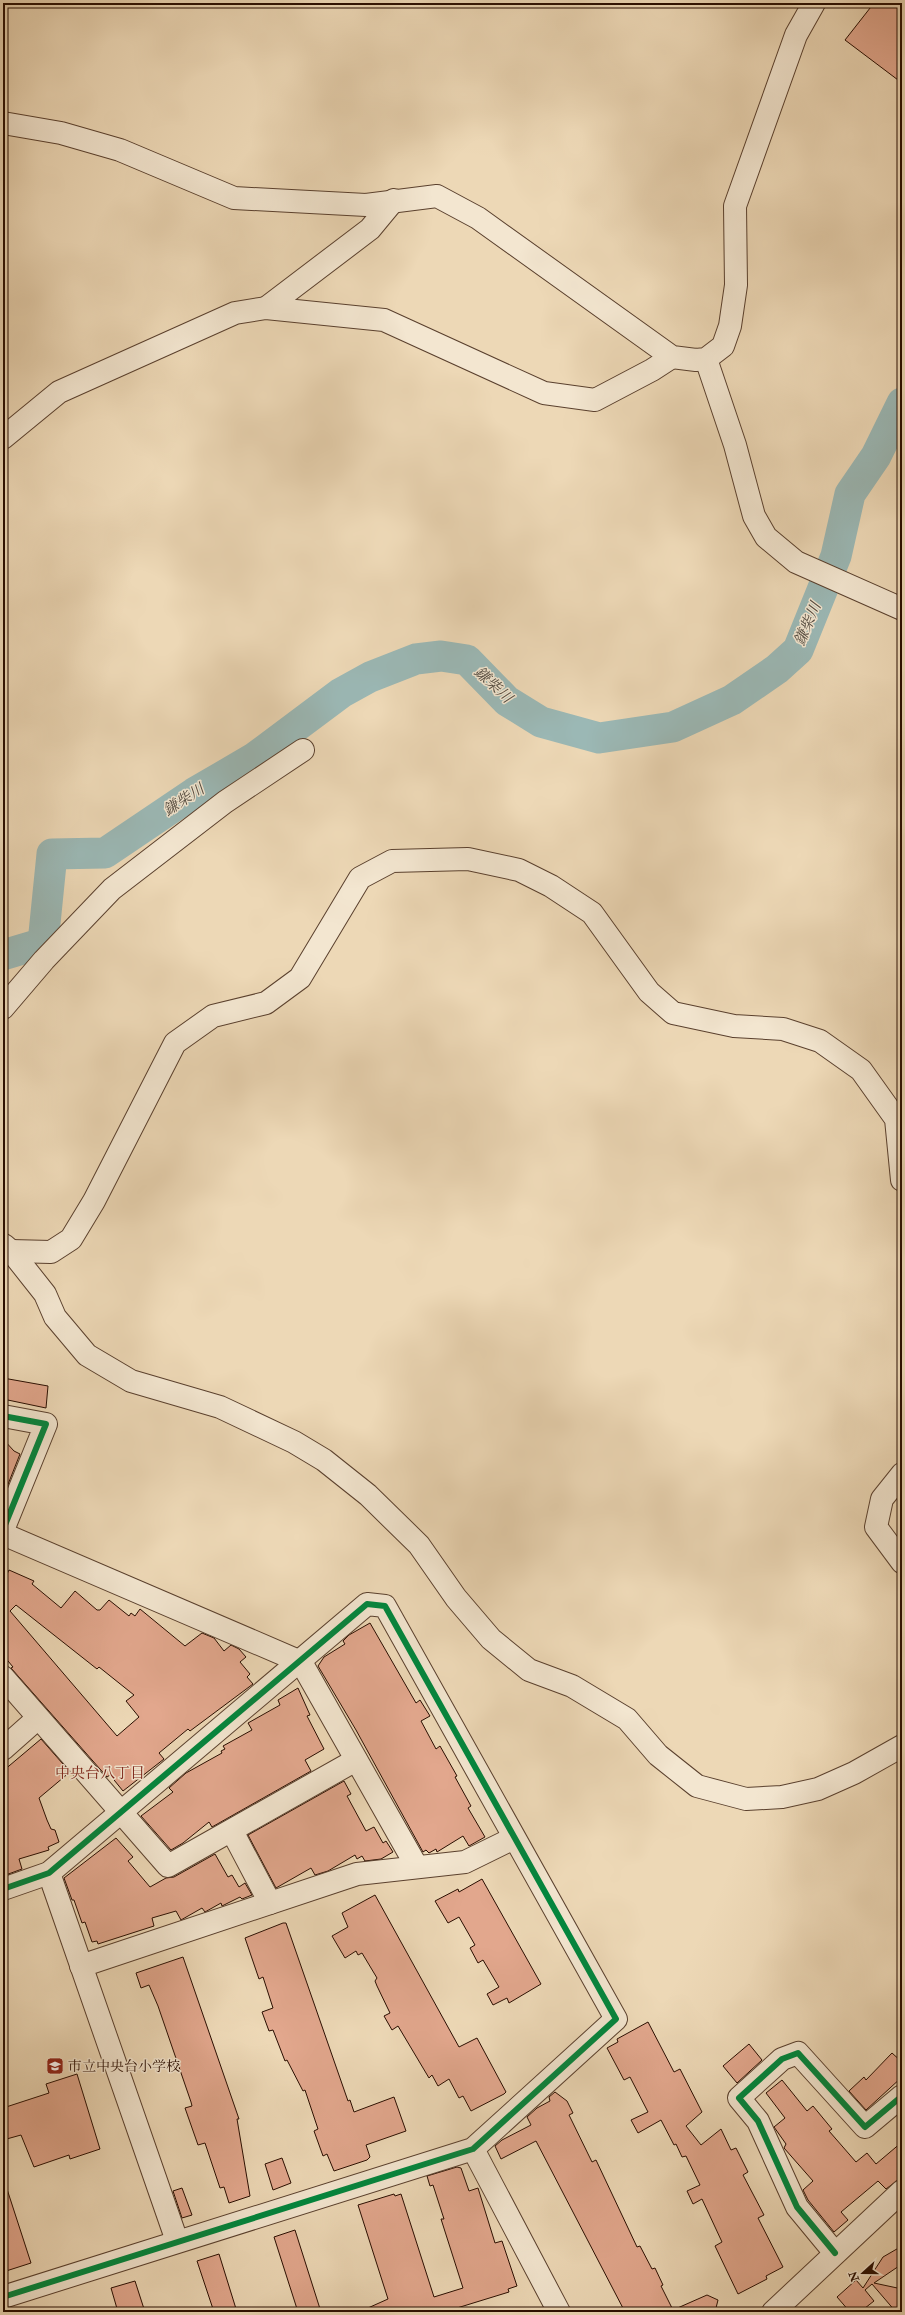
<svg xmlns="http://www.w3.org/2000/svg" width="905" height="2315" font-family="'IM FELL Double Pica','Noto Serif JP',serif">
<rect width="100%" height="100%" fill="#edd8b6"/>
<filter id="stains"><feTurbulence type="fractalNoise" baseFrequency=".005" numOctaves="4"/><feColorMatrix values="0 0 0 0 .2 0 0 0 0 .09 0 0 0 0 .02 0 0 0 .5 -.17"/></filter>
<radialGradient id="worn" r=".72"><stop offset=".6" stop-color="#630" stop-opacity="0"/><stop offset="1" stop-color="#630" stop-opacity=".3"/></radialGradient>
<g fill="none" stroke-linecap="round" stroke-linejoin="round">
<polyline stroke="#9bb8b5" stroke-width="31" points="3,955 43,943 52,854 105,853 194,793 254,758 341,693 370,677 416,659 441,656 467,660 507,701 541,722 599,738 673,727 732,700 777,669 798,650 836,556 850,494 876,456 902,403"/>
</g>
<g fill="#e2a78d" stroke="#290d00" fill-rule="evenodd">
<polygon points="874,3 902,3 902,83 845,40"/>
<polygon points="3,1378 48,1386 46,1408 3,1399"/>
<polygon points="3,1439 14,1451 20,1454 3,1497"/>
<path d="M9,1570L34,1581L32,1584L61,1608L75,1591L97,1610H100L109,1600L129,1616L131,1613L135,1616L140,1609L185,1646L202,1633L214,1638L224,1651L231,1645L239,1649L246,1657L240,1662L250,1674L247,1677L253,1684L190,1731L188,1729L159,1753L164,1759L123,1791L110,1775L107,1777L11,1668L13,1667L3,1655V1572L7,1574ZM16,1605L97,1669L99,1667L134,1695L126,1701L139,1717L117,1736L10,1611Z"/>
<polygon points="370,1623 416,1703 420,1700 430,1716 421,1721 436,1749 440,1746 457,1776 455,1777 471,1806 468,1808 485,1837 469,1846 463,1836 437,1852 436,1849 429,1853 426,1850 423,1852 356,1730 318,1666 324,1657 345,1644 343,1641 349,1635"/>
<polygon points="298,1688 310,1715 307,1716 324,1749 305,1760 311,1771 212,1827 209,1822 183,1843 171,1850 141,1816 173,1792 169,1788 186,1773 222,1753 221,1751 225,1749 223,1746 252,1730 248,1723 280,1705 278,1700"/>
<polygon points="41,1739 70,1772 39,1798 47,1820 51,1829 55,1830 59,1842 48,1847 49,1850 19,1859 22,1869 3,1876 3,1771"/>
<polygon points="344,1781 351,1794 347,1796 366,1831 374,1827 383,1843 386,1841 393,1852 381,1859 365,1861 362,1856 357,1859 355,1855 328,1871 315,1875 311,1868 276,1888 248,1835"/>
<polygon points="116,1838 133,1857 128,1861 150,1887 166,1878 174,1877 215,1854 228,1877 232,1875 239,1887 245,1883 252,1895 242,1899 240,1897 222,1906 221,1903 205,1912 202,1908 181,1920 176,1911 152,1918 154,1926 98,1944 97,1941 92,1942 85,1922 82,1923 74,1900 72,1900 64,1878"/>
<polygon points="482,1879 541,1984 509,2003 507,1998 493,2005 487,1994 499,1987 483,1960 478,1963 470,1948 475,1945 459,1917 448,1923 435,1901 458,1889 459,1892"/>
<polygon points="375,1895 459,2047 477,2038 506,2092 504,2094 471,2111 463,2096 459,2098 449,2079 438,2086 432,2075 429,2078 398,2026 392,2030 384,2016 390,2013 377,1986 375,1981 377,1978 362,1953 358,1955 356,1951 345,1958 332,1936 348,1927 342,1913"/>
<polygon points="283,1923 286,1923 348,2101 350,2100 354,2112 394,2097 406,2131 366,2145 370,2157 367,2160 334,2171 327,2154 323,2156 314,2131 318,2129 305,2090 303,2091 287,2060 285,2061 273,2030 269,2031 262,2012 273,2008 263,1977 259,1979 245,1938"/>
<polygon points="183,1957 239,2119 237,2119 250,2196 229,2203 224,2187 220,2188 205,2143 198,2145 185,2108 192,2106 191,2102 158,2006 149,1985 141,1988 136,1973"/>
<polygon points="648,2022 674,2072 680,2069 702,2112 686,2126 701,2145 721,2129 731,2150 736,2148 748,2172 743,2175 764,2215 758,2218 783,2267 766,2276 767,2279 738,2294 715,2246 722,2242 702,2199 693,2204 687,2191 700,2185 686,2156 682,2157 676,2144 674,2145 661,2120 638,2133 631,2120 648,2112 630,2077 624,2080 607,2048 618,2042 617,2039"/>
<polygon points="749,2044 762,2060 737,2083 723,2066"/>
<polygon points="892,2053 902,2062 902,2077 866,2110 849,2091 864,2077 866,2080"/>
<polygon points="77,2074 100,2149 70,2159 69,2155 34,2167 21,2135 3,2140 3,2108 49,2093 46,2084"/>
<polygon points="782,2080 807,2111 813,2106 832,2129 829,2131 856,2162 867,2153 876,2164 902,2142 902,2177 886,2189 878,2181 841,2212 848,2220 834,2232 808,2200 803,2190 813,2181 784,2148 786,2144 774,2127 785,2118 766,2093"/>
<polygon points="555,2092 567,2101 573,2113 569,2115 592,2162 596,2160 637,2247 640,2246 652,2269 655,2268 663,2285 661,2286 673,2310 707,2295 718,2300 715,2312 625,2312 536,2141 501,2159 495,2146 502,2140 531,2125 527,2117 537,2108 550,2101 549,2097"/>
<polygon points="282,2158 291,2183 273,2190 265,2164"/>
<polygon points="457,2167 461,2168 469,2191 478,2188 495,2243 502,2241 517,2286 508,2289 509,2292 444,2312 359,2312 388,2299 358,2205 394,2194 395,2196 401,2194 434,2297 463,2288 441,2219 444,2219 433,2185 430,2186 427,2176"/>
<polygon points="6,2186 31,2263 3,2272 3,2187"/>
<polygon points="182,2188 192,2215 182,2218 173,2191"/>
<polygon points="295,2230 321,2312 298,2312 274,2237"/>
<polygon points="902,2246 902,2264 874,2283 902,2289 902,2312 896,2312 872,2284 865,2290 874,2301 860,2312 850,2312 837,2297 856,2280 863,2288 883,2257"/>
<polygon points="219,2254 237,2312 214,2312 197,2261"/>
<polygon points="135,2281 145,2312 118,2312 111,2288"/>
</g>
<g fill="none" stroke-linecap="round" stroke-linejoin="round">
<g stroke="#5a402e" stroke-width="24">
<g id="minor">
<polyline points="3,123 61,133 120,150 234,198 366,205 437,196 478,218 672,357 696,360 706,359 723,346 730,326 736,285 735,206 796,35 814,3"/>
<polyline points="266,308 370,229 394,200"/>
<polyline points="706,359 735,445 754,516 766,537 796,562 902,609"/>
<polyline points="3,438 59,392 235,313 266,308 384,320 544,393 595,400 652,370 672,357"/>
<polyline points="3,1008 44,960 112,889 225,802 303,750"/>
<polyline points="4,1245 11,1251 45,1294 55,1317 87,1355 131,1381 220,1407 294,1442 324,1460 368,1495 419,1545 456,1598 491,1639 529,1670 572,1686 627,1719 658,1755 697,1786 746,1799 782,1797 818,1789 854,1773 902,1746"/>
<polyline points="11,1251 51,1252 71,1239 94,1201 175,1043 213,1016 266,1003 300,978 360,878 392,861 468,859 519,870 551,886 592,913 649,992 673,1013 734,1026 783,1029 820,1041 861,1070 896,1119 902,1180"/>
<polyline points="3,1416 46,1424 3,1530"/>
<polyline points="902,1474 882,1499 876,1527 902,1562"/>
<polyline points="3,1534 301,1662 417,1867"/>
<polyline points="3,1677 168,1866 356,1760"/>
<polyline points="3,1749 38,1718"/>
<polyline points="232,1831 270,1903"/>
<polyline points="49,1873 177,2241"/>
<polyline points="3,1889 49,1873 367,1604 385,1606 616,2019 473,2149 3,2297"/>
<polyline points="81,1966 357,1874 465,1862 514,1838"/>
<polyline points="473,2149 559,2312"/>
<polyline points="835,2253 797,2207 758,2121 739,2098 782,2059 798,2053 865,2127 902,2096"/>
<polyline points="773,2312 902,2191"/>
</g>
</g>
<use href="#minor" stroke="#f3e6d0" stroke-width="22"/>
<g stroke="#f3e6d0" stroke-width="8">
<g id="cycleway">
<polyline points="3,1416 46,1424 3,1530"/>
<polyline points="3,1889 49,1873 367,1604 385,1606 616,2019 473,2149 3,2297"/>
<polyline points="835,2253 797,2207 758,2121 739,2098 782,2059 798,2053 865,2127 902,2096"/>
</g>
</g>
<use href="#cycleway" stroke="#00873e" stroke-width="6"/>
</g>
<defs>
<g id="school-square" transform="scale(0.9)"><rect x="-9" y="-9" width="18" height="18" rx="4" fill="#8f2418" stroke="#f3e6d0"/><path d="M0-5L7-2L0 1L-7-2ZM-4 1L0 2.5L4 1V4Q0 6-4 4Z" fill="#fff"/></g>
</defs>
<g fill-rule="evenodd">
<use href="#school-square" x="55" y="2066"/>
</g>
<g text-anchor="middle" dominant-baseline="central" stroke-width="3" stroke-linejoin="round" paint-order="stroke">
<g font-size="14" fill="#290d00" stroke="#f3e6d0" text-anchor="start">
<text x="68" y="2066">市立中央台小学校</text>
</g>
<g font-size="15" font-style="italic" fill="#51493f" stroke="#f3e6d0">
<text transform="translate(808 624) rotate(-67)">鎌柴川</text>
<text transform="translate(493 685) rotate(43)">鎌柴川</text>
<text transform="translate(184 800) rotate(-33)">鎌柴川</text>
</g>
<g font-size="15" fill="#7a1f14" stroke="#f3e6d0">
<text x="100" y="1773">中央台八丁目</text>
</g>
</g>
<rect width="905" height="2315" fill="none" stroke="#edd8b6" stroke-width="16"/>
<rect x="4" y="4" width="897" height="2307" fill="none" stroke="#290d00" stroke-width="2"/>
<rect x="8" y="8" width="889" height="2299" fill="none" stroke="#290d00"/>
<g transform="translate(863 2273) rotate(249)" stroke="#f3e6d0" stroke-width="3" paint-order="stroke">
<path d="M0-3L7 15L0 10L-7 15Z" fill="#290d00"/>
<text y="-6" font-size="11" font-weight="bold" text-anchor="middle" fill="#290d00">N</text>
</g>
<rect width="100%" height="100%" filter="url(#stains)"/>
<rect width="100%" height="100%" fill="url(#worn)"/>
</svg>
